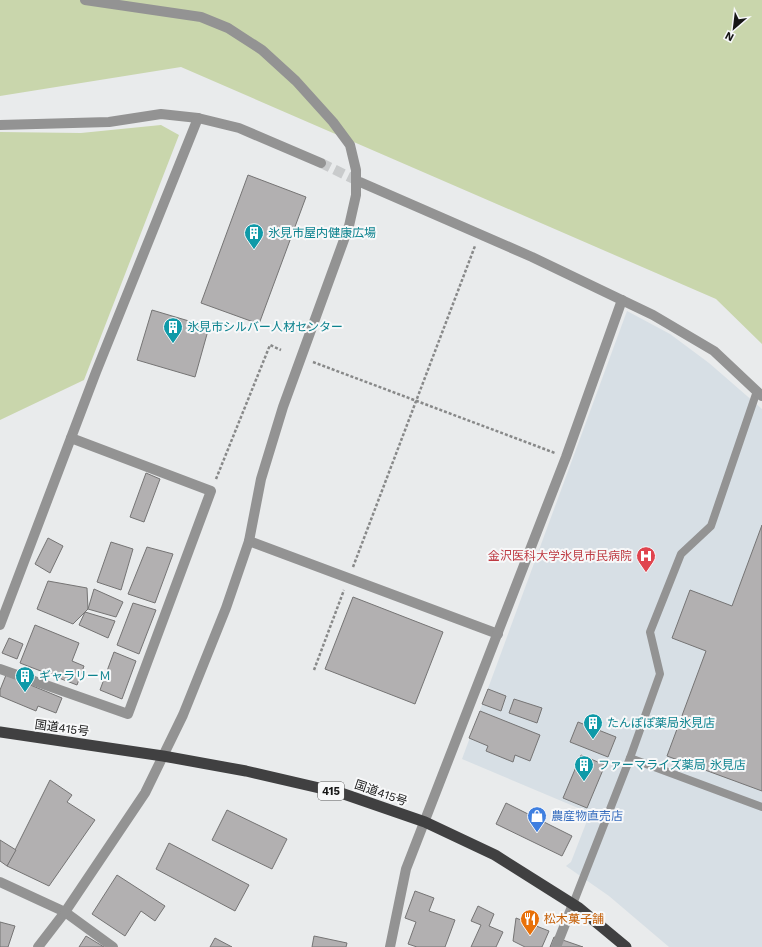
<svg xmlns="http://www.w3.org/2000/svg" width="762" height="947" font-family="'Work Sans','Noto Sans JP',sans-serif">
<rect width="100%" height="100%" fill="#e9ebec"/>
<polygon fill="#d7dfe5" points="627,311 670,334 709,363 762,409 762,947 669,947 609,896 566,866 571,862 590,813 462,759"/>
<g fill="#c9d6ac">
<polygon points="0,0 762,0 762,344 716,299 181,67 0,96"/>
<polygon points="161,125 179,135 84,380 0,420 0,132 81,133"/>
</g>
<g fill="#b2b0b1" stroke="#757474">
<polygon points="248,175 306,197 259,324 201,303"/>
<polygon points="152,310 209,327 195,377 137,360"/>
<polygon points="146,473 160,479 144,522 130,517"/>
<polygon points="762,525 762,791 667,756 706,651 672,638 690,590 732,606"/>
<polygon points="48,538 63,546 50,573 35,564"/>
<polygon points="111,542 133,549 121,590 97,582"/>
<polygon points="147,547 173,554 155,603 128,594"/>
<polygon points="48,581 87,588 88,609 73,624 37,609"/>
<polygon points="94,589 123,602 116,617 88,609"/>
<polygon points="353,597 443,632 415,704 325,669"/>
<polygon points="133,603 156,610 139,654 117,645"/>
<polygon points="85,612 115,621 108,638 79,625"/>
<polygon points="35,625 79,643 72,661 84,666 77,685 20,663"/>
<polygon points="9,638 23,644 17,659 2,653"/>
<polygon points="114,652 136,661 122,699 100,690"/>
<polygon points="6,675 62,698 56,713 38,706 36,711 0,696 0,690"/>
<polygon points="488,689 506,696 501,711 482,704"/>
<polygon points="514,699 542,708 537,723 509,713"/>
<polygon points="480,711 540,735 530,761 515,755 513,762 486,751 488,746 469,738"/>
<polygon points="578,722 616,737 608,757 570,742"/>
<polygon points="581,755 605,765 587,808 563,798"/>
<polygon points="50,780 72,795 67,802 95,820 49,886 7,866"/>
<polygon points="506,803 572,836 562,856 496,824"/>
<polygon points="227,810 287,839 272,869 212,840"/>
<polygon points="0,840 16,850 7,866 0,861"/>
<polygon points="169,843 249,885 235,911 156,869"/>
<polygon points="117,875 165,906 155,921 141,911 125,936 92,914"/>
<polygon points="415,891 434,898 429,911 455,920 445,947 417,947 408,944 416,922 405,918"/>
<polygon points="478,906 494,914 489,926 503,932 496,947 471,947 481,925 471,921"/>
<polygon points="516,918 549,931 542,947 525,947 513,941"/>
<polygon points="0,922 15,926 8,947 0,947"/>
<polygon points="86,936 104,947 79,947"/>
<polygon points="314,936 347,943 346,947 312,947"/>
<polygon points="554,937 583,947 550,947"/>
<polygon points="215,938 232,947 210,947"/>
</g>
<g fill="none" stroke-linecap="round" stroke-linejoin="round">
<polyline stroke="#c9cbcc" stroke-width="10" stroke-dasharray="10 5" stroke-linecap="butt" points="321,163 360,182"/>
<g stroke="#888989" stroke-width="2.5" stroke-dasharray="3 2" stroke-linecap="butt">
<polyline points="313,362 555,453"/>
<polyline points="216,479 270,345 281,350"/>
<polyline points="353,567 475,246"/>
<polyline points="314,670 344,590"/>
</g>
<g stroke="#939393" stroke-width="8">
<polyline points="630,758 762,807"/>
<polyline points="573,904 630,758 660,674 650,632 681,554 711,526 757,391"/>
</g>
<g stroke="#939393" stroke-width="10">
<polyline points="0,125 109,122 161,114 198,118 239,128 321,163"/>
<polyline points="360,182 532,257 653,315 714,351 762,396"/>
<polyline points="249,541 498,634"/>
<polyline points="0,625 96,372 198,118"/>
<polyline points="0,669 128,714 211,491 71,438"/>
<polyline points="38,947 65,912"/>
<polyline points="390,947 406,869 566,457 622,300"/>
<polyline points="556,947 573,904"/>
</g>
<g stroke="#939393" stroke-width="10">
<polyline points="0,882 65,912 113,947"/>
<polyline points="65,912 145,793 183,715 226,608 249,541 261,479 283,407 349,226 356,195 356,170 350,145 333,122 296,81 262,50 228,28 201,17 85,0"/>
</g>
<polyline stroke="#404041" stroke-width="11" points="0,732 163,756 246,771 341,793 425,822 495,855 579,908 626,947"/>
</g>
<defs>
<g id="building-pin" transform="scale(1)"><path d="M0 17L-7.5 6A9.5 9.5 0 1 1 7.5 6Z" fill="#0f9aa8" stroke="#f7f8f9"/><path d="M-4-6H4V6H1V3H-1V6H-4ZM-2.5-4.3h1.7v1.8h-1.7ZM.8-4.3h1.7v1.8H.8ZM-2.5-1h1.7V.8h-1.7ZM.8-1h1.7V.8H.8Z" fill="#fff"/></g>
<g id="hospital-pin" transform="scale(1)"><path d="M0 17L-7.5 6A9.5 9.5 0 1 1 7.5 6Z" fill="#e0444e" stroke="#f7f8f9"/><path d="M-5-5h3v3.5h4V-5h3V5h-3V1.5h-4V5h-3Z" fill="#fff"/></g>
<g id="shop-pin" transform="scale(1)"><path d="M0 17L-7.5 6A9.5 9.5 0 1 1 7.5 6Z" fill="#3f7fe0" stroke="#f7f8f9"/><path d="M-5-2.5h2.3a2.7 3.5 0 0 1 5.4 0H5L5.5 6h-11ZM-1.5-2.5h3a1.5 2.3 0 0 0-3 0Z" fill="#fff"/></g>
<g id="restaurant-pin" transform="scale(1)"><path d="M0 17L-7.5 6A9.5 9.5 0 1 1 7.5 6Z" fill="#e8710a" stroke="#f7f8f9"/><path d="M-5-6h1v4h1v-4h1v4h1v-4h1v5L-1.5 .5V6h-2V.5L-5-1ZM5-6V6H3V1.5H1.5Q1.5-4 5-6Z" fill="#fff"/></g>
</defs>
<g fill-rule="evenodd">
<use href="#building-pin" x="254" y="233"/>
<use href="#building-pin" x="173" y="327"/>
<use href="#hospital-pin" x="646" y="556"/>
<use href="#building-pin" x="25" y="676"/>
<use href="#building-pin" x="593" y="723"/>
<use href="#building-pin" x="584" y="765"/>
<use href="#shop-pin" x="537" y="816"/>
<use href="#restaurant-pin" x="530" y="919"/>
</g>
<g text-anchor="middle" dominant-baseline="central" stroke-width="4" stroke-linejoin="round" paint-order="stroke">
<rect fill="#f7f8f9" stroke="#5a5a5a" stroke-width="1" x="318" y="782" width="26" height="18" rx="3"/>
<g font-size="11" font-weight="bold" fill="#161616">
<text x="331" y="791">415</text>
</g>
<g font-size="12" fill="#0d838f" stroke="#f7f8f9" text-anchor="start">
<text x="268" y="233">氷見市屋内健康広場</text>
<text x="187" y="327">氷見市シルバー人材センター</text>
<text x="39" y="676">ギャラリーＭ</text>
<text x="607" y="723">たんぽぽ薬局氷見店</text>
<text x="598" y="765">ファーマライズ薬局 氷見店</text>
</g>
<g font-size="12" fill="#be3a42" stroke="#f7f8f9" text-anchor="end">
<text x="632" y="556">金沢医科大学氷見市民病院</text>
</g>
<g font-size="12" fill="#161616" stroke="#f7f8f9">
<text transform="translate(62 728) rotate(8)">国道415号</text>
<text transform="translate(381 793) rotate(19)">国道415号</text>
</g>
<g font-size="12" fill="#366cbe" stroke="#f7f8f9" text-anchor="start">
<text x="551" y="816">農産物直売店</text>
</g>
<g font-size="12" fill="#c56008" stroke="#f7f8f9" text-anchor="start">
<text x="544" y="919">松木菓子舗</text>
</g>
</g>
<g transform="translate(734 28) rotate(208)" stroke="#f7f8f9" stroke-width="3" paint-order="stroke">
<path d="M0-3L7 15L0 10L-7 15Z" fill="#161616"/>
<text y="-6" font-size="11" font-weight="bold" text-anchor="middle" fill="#161616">N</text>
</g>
</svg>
